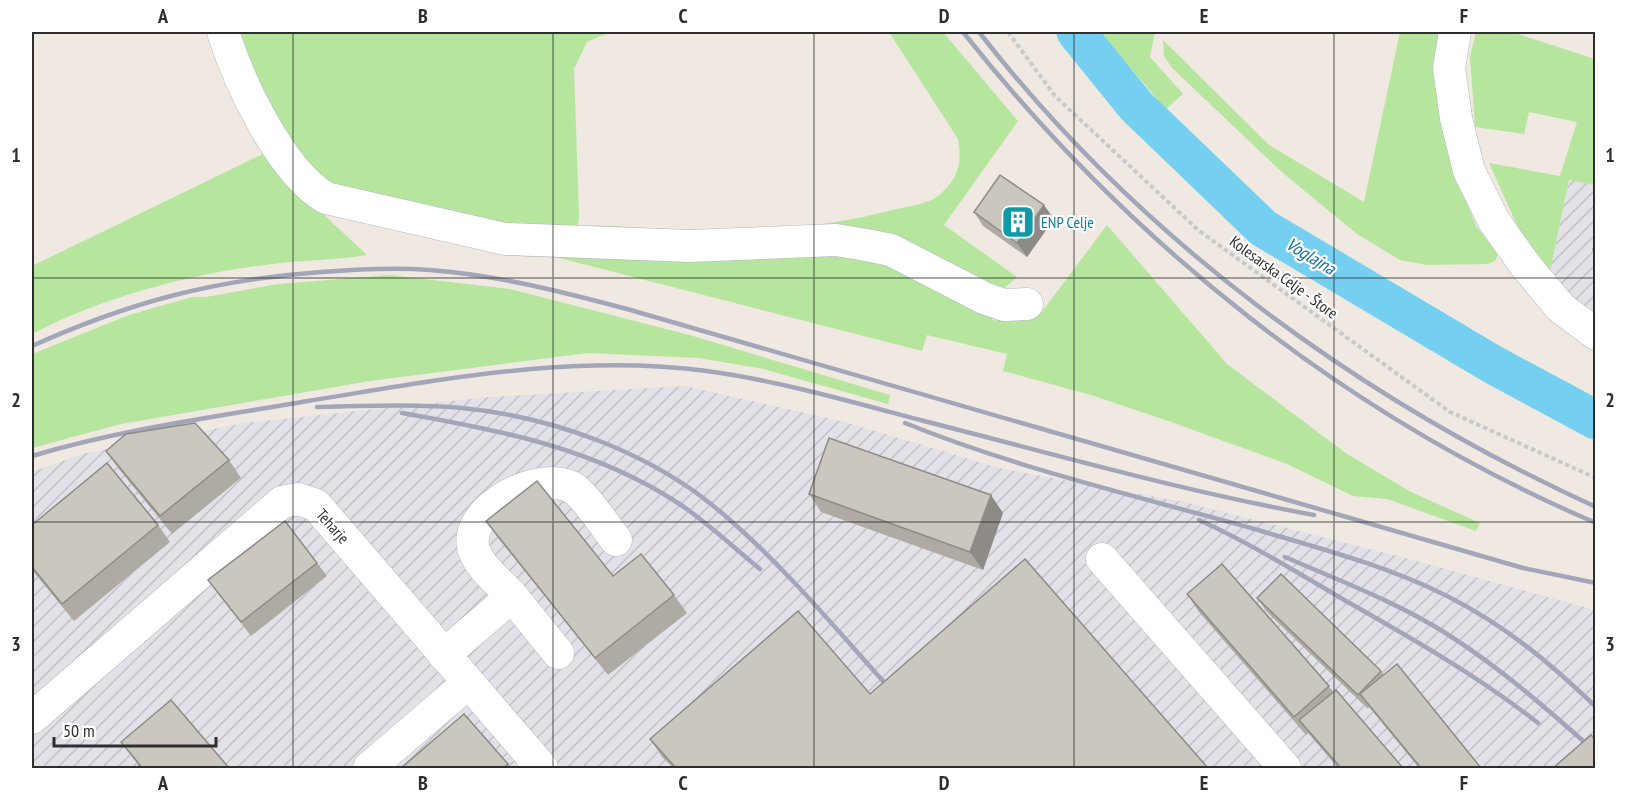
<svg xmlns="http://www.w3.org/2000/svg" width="1627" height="800" font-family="'PT Sans Narrow',sans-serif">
<defs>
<pattern id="industrial-furrows" width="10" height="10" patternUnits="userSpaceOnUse" patternTransform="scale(1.5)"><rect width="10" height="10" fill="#e3e1e8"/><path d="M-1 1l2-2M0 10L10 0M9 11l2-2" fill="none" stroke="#c3c1c7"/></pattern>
</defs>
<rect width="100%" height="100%" fill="#efe9e1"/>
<g fill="url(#industrial-furrows)">
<polygon points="1569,180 1595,185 1595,317 1573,301 1550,271"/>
<polygon points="685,386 845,422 1003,469 1184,502 1417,561 1595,610 1595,768 32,768 32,472 82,454 245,423 489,397"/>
</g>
<g fill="#b6e59e">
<polygon points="227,32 611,32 587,42 574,69 579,216 577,233 564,239 312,181"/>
<path d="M889,32H943L1018,121L944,225L1017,277L999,293L916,258L592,234L593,225C697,231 795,237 896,209C909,206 929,204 939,195C959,179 962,162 958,139Z"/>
<polygon points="1099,32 1155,32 1150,57 1183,94 1166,109"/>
<polygon points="1400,32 1442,32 1452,164 1476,226 1498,254 1495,261 1488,264 1427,265 1400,260 1357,234 1284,174 1172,68 1164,56 1163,40 1269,145 1364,202"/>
<polygon points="1476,32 1512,32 1595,59 1595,185 1569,180 1550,271 1521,234 1489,163 1560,176 1577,122 1529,112 1524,134 1475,127 1470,57"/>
<path d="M265,153L307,199L367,255C336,260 303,260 272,264C190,274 106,296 32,334V266Z"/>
<polygon points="1107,225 1227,364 1347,454 1411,492 1480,523 1476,531 1387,499 1353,496 1287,464 1171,422 1091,395 1003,371 1007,354 927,335 922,351 536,252 884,254 984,306 993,320 996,321 1000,311 1041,313"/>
<polygon points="390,275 510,289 693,336 890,395 888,404 763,369 699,358 588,353 370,381 121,424 32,448 32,354 129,315 192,297 206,297 278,284"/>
</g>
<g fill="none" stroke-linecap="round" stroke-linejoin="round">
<polyline stroke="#75cff0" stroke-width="39" points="1076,32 1136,106 1263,228 1492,364 1596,420"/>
<g stroke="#b4b7c1" stroke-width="33">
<g id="minor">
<path d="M223,32C239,82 280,171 326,198L505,239L690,246L836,240L861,244L891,250L984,298L1004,305L1027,304"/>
<polyline points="1455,32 1449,68 1456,118 1469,171 1494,221 1525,265 1561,308 1596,334"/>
<polyline points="1102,559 1285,768"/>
<polyline points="512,596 558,653"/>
<path d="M444,655L512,596C501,584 483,570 476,555C454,512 543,465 576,490C591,503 604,525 616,540"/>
<polyline points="32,718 282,502 298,499 316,505 542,768"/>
<polyline points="369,768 468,683"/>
</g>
</g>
<polyline stroke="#c9c9c9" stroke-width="4" stroke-dasharray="4.5 3" stroke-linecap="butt" points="1008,32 1055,96 1198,230 1450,412 1596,478"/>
<use href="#minor" stroke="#fff" stroke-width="32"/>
<g stroke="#a3a6b8" stroke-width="4.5">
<path d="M963,32C1131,244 1346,416 1596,523"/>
<path d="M979,32C1140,239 1357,398 1596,507"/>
<path d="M32,346C130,302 213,280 321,272C358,269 394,267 430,270C497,275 563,292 627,309L1523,568L1596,583"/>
<path d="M317,407C365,406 415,404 462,408C554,417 653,453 723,514C785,567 837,630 892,691"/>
<path d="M402,413C499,430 594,448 678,503C707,522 733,547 760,569"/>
<path d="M905,423C1019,469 1140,497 1258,530C1322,549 1387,566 1447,596C1506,626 1549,662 1596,707"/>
<path d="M32,456C122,429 215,417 308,401C439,380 574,353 707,371C780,381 852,402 924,421C1054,454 1182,491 1314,515"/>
<path d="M1199,520C1250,543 1298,573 1346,601C1413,639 1478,676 1538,723"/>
<path d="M1285,557C1340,581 1397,602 1447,634C1499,667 1545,707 1591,748"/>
</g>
</g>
<g fill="#afaba4">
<polygon points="974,212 1054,219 1027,257 983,226"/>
<polygon points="106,451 229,460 241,478 172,534 118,468"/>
<polygon points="809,494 1003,513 983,570 821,512"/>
<polygon points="486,521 613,576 674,595 687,613 608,675 498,538"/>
<polygon points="32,525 158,525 170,542 74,621 32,570"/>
<polygon points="317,563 327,576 251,636 208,580"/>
<polygon points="1187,594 1329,686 1333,692 1403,768 1338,768 1308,733 1306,735 1199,612"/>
<polygon points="1257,598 1381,671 1384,675 1481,768 1419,768 1369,707 1368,709 1267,612"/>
<polygon points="650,739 1208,768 673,768 662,757"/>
<polygon points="121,742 229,768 139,766"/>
<polygon points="508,764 511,768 401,768"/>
</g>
<g fill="#8e8b86">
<polygon points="1044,205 1054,219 1027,257 1017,243"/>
<polygon points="991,495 1003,513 983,570 970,552"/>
</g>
<g fill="#cbc7bf" stroke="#8e8b86" stroke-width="1.5">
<polygon points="1000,175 1044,205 1017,243 974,212"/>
<polygon points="1596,237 1596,251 1593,250"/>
<polygon points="195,423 229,460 160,516 106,451 126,434"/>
<polygon points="829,438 991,495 970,552 809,494"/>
<polygon points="107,463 158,525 62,604 32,567 32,525"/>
<polygon points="537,481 613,576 641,554 674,595 595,658 486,521"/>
<polygon points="285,521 317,563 241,622 208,580"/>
<polygon points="1025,559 1208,768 676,768 650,739 798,611 870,694"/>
<polygon points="1222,564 1329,686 1294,717 1187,594"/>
<polygon points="1281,574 1381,671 1358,695 1257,598"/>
<polygon points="1397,664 1481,768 1421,768 1360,694"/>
<polygon points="1336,690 1403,768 1341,768 1299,720"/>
<polygon points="171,700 229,768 136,768 140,765 121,742"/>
<polygon points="464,714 508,764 503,768 401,768"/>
<polygon points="1591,735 1596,740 1596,768 1553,768"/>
</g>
<path fill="none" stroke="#2e2e2e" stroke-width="1.5" stroke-opacity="0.55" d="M293,32V768M553,32V768M814,32V768M1074,32V768M1334,32V768M32,278H1596M32,522H1596"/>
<defs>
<g id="building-square" transform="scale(1.725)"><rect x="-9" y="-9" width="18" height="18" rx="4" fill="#0f9aa8" stroke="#fff"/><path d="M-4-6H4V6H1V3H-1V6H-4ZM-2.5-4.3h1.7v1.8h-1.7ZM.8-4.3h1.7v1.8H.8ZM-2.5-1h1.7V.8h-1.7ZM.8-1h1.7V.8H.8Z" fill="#fff"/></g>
</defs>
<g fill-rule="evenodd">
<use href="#building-square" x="1018" y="222"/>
</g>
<g text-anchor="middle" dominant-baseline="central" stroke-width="4.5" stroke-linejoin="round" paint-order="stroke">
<g font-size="16" fill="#0d838f" stroke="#fff" text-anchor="start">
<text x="1041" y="222">ENP Celje</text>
</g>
<g font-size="16" fill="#2e2e2e" stroke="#fff">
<text transform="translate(1284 277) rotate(36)">Kolesarska Celje - Štore</text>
<text transform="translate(333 526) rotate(48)">Teharje</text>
</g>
<g font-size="18" font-style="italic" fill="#0d6fa3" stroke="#fff">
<text transform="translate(1311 256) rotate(31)">Voglajna</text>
</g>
</g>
<rect width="1627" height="800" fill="none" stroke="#ffffff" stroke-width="66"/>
<path d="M54 737v9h162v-9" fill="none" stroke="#2e2e2e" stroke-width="3"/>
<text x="63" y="737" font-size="18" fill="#2e2e2e" stroke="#ffffff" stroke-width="4.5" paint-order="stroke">50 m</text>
<rect x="33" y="33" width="1561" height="734" fill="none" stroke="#2e2e2e" stroke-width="2"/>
<g font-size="20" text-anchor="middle" font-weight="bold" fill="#2e2e2e">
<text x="163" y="23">A</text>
<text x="423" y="23">B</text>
<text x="683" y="23">C</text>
<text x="944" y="23">D</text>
<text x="1204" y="23">E</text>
<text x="1464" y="23">F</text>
<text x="16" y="162">1</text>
<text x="1610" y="162">1</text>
<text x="16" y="407">2</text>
<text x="1610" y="407">2</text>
<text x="16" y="651">3</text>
<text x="1610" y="651">3</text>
<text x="163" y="790">A</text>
<text x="423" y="790">B</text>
<text x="683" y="790">C</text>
<text x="944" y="790">D</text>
<text x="1204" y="790">E</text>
<text x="1464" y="790">F</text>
</g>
</svg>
